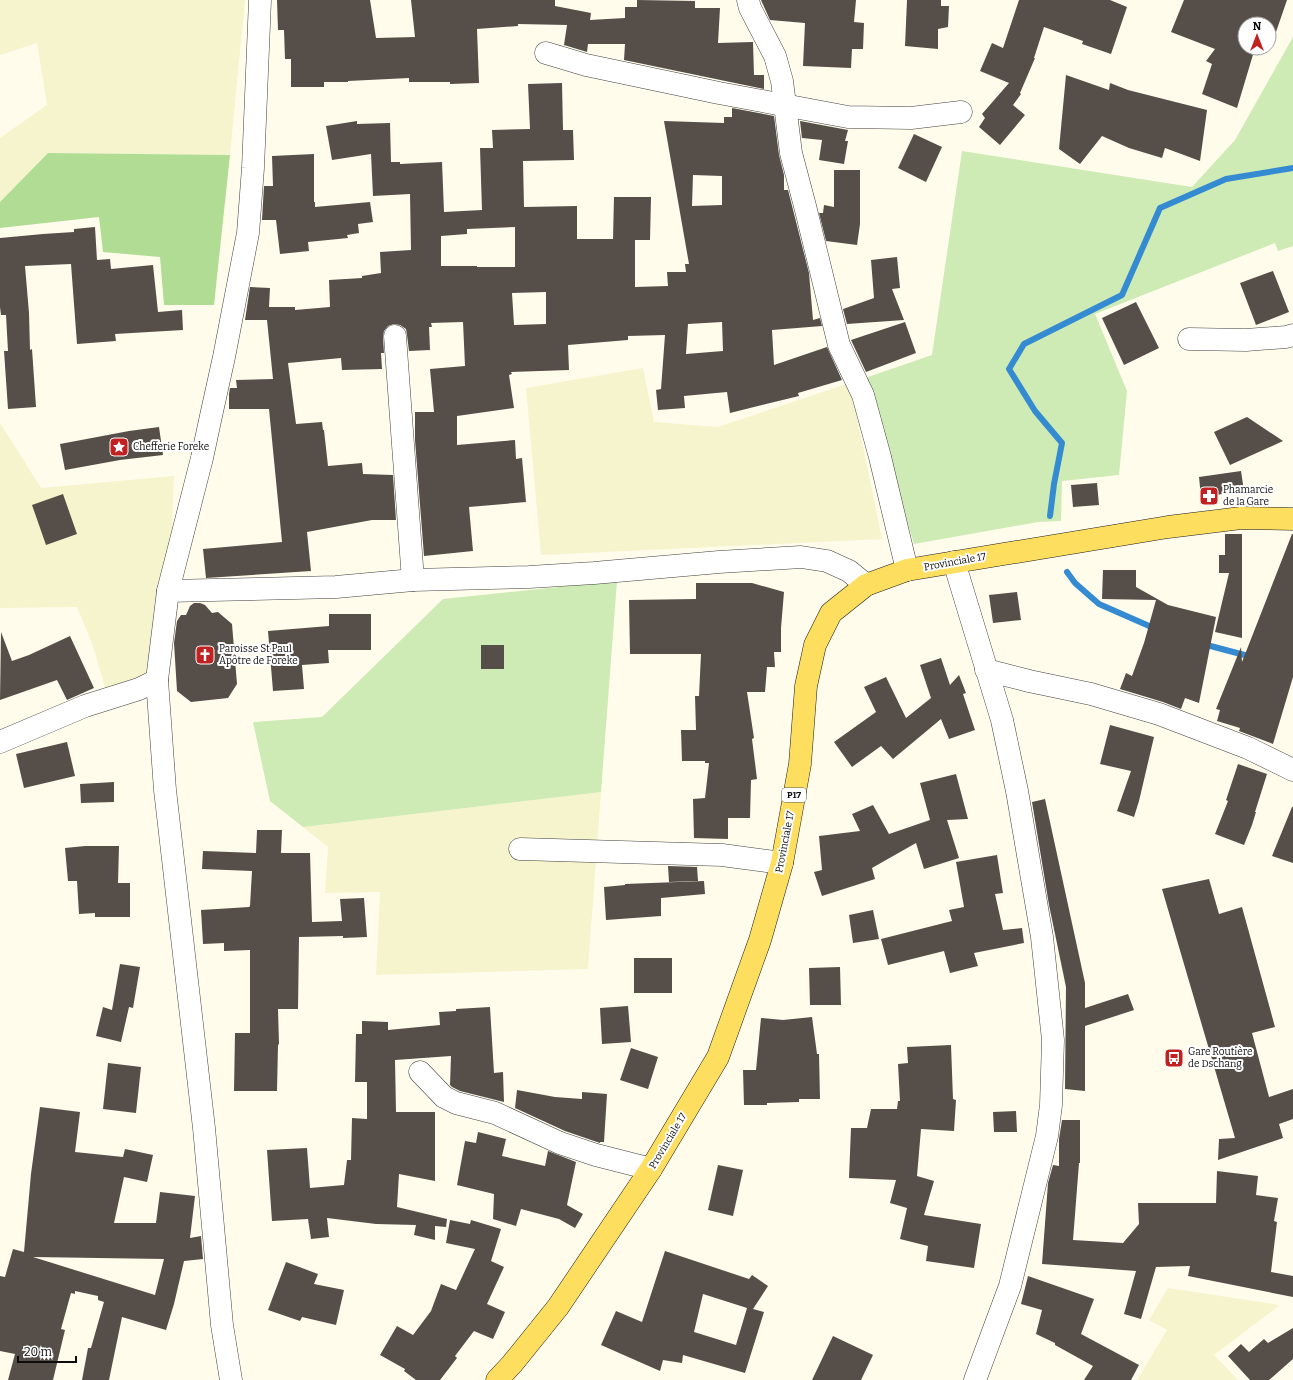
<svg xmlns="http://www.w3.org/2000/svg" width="1293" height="1380" font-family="Bitter,serif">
<rect width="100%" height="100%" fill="#fffcec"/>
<g fill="#f6f4cc">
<polygon points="0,0 245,0 230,155 48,153 0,202 0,138 47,105 37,43 0,55"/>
<polygon points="643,368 654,422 718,427 850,383 882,539 541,555 526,388"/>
<polygon points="0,423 41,488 174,476 169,596 147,679 107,694 93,646 77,607 0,608"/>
<polygon points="601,792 588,969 376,975 380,892 325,893 328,847 303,827"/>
<polygon points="1168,1288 1280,1305 1214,1355 1238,1380 1137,1380 1167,1330 1149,1320"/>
</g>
<g fill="#ceeab5">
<polygon points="1293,37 1293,246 1278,251 1275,243 1095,314 1127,391 1119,475 1062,481 1061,521 1038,522 914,544 865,378 932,355 962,151 1192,187 1235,140"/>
<polygon points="617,581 601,792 303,827 270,801 253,722 322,717 443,599"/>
</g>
<polygon fill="#b1dc94" points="48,153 230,155 214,305 164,305 160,257 103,252 99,217 0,228 0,202"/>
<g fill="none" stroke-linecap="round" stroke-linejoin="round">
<g stroke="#348bd1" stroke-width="6">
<polyline points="1050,516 1054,484 1062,443 1035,411 1009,369 1024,344 1122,295 1160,208 1226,179 1293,168"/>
<polyline points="1067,572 1075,583 1099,604 1156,629"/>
<polyline points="1203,644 1252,657"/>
</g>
</g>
<g fill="#564e49" fill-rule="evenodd">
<polygon points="277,0 370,0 376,38 415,37 411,0 555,0 555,6 591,13 590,20 625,18 625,7 637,7 637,0 695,1 695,8 720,8 718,43 753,42 754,75 764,75 764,89 624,60 625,44 588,44 587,52 564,45 567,25 518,24 518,26 477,29 479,83 450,84 450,82 409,82 409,78 348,81 348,82 324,82 324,87 291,87 291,59 285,59 284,30 278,30"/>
<polygon points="761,0 856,0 854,22 864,23 863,49 852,49 851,68 803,66 805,23 770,20"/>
<polygon points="907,0 941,0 941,6 949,6 948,27 938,29 938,49 905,46"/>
<polygon points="1019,0 1110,0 1127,7 1111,54 1082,44 1083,41 1044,27 1034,58 1035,58 1020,93 1021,94 1013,105 1025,115 1000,145 979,127 985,118 982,114 1009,83 980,71 992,43 1003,48"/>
<polygon points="1184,0 1287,0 1276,32 1269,29 1269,24 1245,24 1245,48 1255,48 1237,108 1202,94 1212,64 1206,61 1215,49 1171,32"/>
<polygon points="1066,75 1109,90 1110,83 1128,90 1207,110 1200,161 1165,148 1162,158 1129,148 1102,136 1080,164 1059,149"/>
<path d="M562,83L563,130H573L574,160L523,161L524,207L577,206V239H613L614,197H651L650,240H635V287L668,286L667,272H686L685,264H689L664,121L724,123V117H732V108L774,116L779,155L784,175V190H788L809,273L813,320L820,318L822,326L772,330L774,365L827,347L842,380L798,393L799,396L730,413L727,392L684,396L685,408L658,410L656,390L661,389L665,335L628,336V340L568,345L569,370L511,372L512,374L509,375L514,408L457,416V445L515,440L516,459L522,458L526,502L469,507L473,551L424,556L415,440V412H434L430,369L465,366L463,322L431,323L432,327H429L430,350L409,351L407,335L406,329L400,325L394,324L388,326L384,331L383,337L384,353H381L382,369L342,370L341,358L288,363L296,424L322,422L323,430H324L328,466L362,463L363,474L393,475L396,520H372L307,532L311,571L206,578L203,549L282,542L269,409H229V394L230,388H237L236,380L273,379L267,320H245L250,287L270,288L269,307H295V310L330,307L329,280L362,278V276L381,273L380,252L411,250L410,194L373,196L371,154L332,160L326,126L357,121V124L390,123L391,162H400V164L442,162L444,212L482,210L480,148H493L492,130L530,129L528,84ZM693,175L722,176V205L692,206ZM515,227V267H477V266H441V236L467,234V229ZM546,292V324L514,325L512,293ZM722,322L723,351L686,354L688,324Z"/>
<polygon points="800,121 848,130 845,141 848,141 844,164 819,160 822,140 802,138"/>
<polygon points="914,134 942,147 926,182 898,168"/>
<polygon points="314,154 314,202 315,202 315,207 370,202 373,222 358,224 359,233 347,235 348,238 308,242 309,251 280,254 276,220 262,220 264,186 273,186 272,156"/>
<polygon points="834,170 860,170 860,224 857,245 826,241 819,213 823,213 824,205 834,207"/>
<polygon points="95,227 97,260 110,259 111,269 153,265 158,312 182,310 183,330 115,334 116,341 77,344 71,264 25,266 29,313 30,350 32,349 36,407 8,409 4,351 8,351 6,315 1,315 0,307 0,238 43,234 74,232 74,229"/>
<polygon points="897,257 900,288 892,289 904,320 847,324 843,309 874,298 871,260"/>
<polygon points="1273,271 1289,312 1256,325 1240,283"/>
<polygon points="1136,302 1159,348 1124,365 1102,318"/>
<polygon points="905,322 916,353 866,372 851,340"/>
<polygon points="1247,417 1283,441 1230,465 1214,432"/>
<polygon points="159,427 163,455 120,460 65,470 60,444 129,431"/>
<polygon points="1241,471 1244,491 1201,497 1199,477"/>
<polygon points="1097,483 1099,505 1073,507 1071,485"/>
<polygon points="63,494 77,534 46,545 32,505"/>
<polygon points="1225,534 1242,534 1242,638 1215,632 1229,573 1219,573 1219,555 1225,555"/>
<polygon points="1292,534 1293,534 1293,677 1273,744 1239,731 1240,728 1217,721 1220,710 1216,709 1241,647 1242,662"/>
<polygon points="1103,570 1136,570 1136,587 1168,605 1216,617 1199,703 1185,698 1181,709 1163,702 1120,689 1126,673 1132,676 1144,643 1156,600 1102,599"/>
<polygon points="696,583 752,583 784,592 781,628 781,652 774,652 775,667 767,667 765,692 747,692 754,738 752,739 757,779 751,780 750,818 728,818 728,839 694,838 693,799 705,798 709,763 705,763 705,761 682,761 681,730 696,730 695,696 699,696 701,654 630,654 629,600 696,599"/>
<polygon points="1017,592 1021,620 993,623 989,595"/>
<polygon points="194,603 200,603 205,605 212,613 218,612 232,624 237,684 228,698 191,702 177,691 174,643 177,621 181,615 186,615 190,606"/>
<polygon points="329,614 371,614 371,650 328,650 329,663 302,665 304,689 273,691 268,631 329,626"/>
<polygon points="1,632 12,661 29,655 70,636 94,688 67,700 57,680 0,700"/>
<rect x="481" y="645" width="23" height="24"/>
<polygon points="941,658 950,685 959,675 966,693 963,694 975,730 949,739 941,719 893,759 881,746 852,767 834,742 876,712 864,687 886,677 906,718 931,698 920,665"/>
<polygon points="1110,725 1154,737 1139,801 1134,817 1117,811 1131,771 1100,764"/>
<polygon points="67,742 75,776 24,788 16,754"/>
<polygon points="1238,764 1267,774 1255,812 1256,812 1252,825 1244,845 1215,834 1228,801 1226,800"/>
<polygon points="956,774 968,819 947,820 959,858 924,869 916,843 872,868 875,879 822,896 814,872 822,870 819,836 860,831 852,814 873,805 889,834 930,820 920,783"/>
<polygon points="114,782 114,802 81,803 80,784"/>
<polygon points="1045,799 1085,983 1085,1008 1128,994 1134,1010 1085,1026 1085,1091 1065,1089 1066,987 1049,905 1032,802"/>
<polygon points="1292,807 1293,807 1293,863 1272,856"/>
<polygon points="257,830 282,830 281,853 310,853 312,922 342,921 340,899 364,898 367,937 343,938 343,936 299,937 298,1009 278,1009 279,1044 278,1045 277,1091 234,1091 235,1033 250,1033 250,950 224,951 224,943 203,944 201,910 249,907 250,906 252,871 202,869 203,851 256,853"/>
<polygon points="85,846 119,846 118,883 130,883 130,917 95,917 95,913 79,914 77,881 68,881 65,848"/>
<polygon points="997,855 1003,893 995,894 1003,930 1022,928 1024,943 974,953 978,966 950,973 944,951 888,965 881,939 952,921 949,910 964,907 956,862"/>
<polygon points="668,866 697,867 698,881 669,882"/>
<polygon points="1209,879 1219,914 1242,907 1275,1027 1252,1033 1269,1097 1293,1089 1293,1119 1279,1124 1283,1138 1218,1160 1219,1139 1235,1138 1162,889"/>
<polygon points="704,881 705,894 661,898 661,916 606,920 604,887 625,885 625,884"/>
<polygon points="873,910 879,939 853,943 849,915"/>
<rect x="634" y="958" width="38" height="35"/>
<polygon points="120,964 140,967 133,1008 129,1007 121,1042 96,1036 103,1007 112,1010"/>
<polygon points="840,967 841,1005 810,1005 809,968"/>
<polygon points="628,1006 631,1042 602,1044 600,1008"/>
<polygon points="490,1007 494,1073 503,1072 504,1102 460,1091 452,1087 450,1085 451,1056 395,1060 396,1112 435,1112 435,1181 399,1174 397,1207 447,1219 446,1227 435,1226 435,1240 414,1235 416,1225 376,1224 327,1218 329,1237 311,1239 308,1219 272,1221 267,1150 307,1148 310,1188 344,1185 347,1160 351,1160 352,1118 367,1119 367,1082 355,1082 356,1034 362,1034 362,1021 388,1022 388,1030 440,1025 439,1012 456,1011 456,1009"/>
<polygon points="812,1017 817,1054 819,1054 820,1099 799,1099 799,1102 767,1103 767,1105 744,1105 743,1070 756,1070 761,1018 783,1020"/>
<polygon points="951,1045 953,1099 956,1100 954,1131 921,1129 917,1176 934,1181 924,1215 981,1224 974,1268 926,1261 928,1246 900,1239 907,1208 890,1203 896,1180 849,1178 851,1128 867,1128 871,1109 897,1109 898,1101 900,1101 898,1064 908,1063 907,1047"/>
<polygon points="631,1048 658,1057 648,1089 620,1080"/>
<polygon points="108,1063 141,1067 136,1113 103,1109"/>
<polygon points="517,1090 555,1097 582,1099 582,1092 607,1094 604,1142 600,1142 600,1143 565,1131 515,1108"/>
<path d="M40,1107L80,1112L75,1152L123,1157L125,1149L153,1155L147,1182L124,1177L114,1223H156L160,1192L195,1196L190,1238L201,1236L203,1259L184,1261L174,1304L166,1330L122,1317L109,1380H82L88,1348H91L104,1302L98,1300V1296L75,1291V1294L71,1293L61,1329L65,1330L53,1380H8L15,1354L0,1351V1276L5,1277L13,1249L24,1252L31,1174ZM33,1257L164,1259L155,1295Z"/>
<polygon points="1016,1111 1017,1132 994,1132 993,1112"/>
<polygon points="1062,1120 1080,1120 1080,1163 1079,1163 1073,1240 1123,1243 1139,1224 1138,1203 1216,1203 1217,1171 1258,1176 1256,1195 1278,1198 1274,1221 1277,1222 1271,1272 1293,1276 1293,1297 1188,1276 1190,1266 1156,1267 1141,1319 1124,1314 1136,1271 1042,1264 1048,1183 1053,1165 1059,1166 1059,1139"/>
<polygon points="478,1132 506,1139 502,1156 545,1166 548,1151 576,1162 567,1205 583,1214 575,1228 559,1219 521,1209 516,1226 493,1219 494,1194 457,1185 465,1141 476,1143"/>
<polygon points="718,1165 743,1170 733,1216 708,1210"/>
<polygon points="450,1220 470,1224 471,1220 501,1229 491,1261 504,1267 487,1304 505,1312 493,1339 474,1331 455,1356 457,1358 440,1380 416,1380 404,1371 405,1369 380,1355 397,1326 413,1335 431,1311 441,1284 456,1290 475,1249 446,1243"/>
<path d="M665,1251L749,1279L752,1275L768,1286L753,1309L764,1312L745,1373L683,1355L682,1363L663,1360L660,1371L601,1345L616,1311L642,1322ZM703,1294L747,1308L736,1345L694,1332Z"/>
<polygon points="286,1262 318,1274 314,1284 344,1290 336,1325 302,1317 300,1321 268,1310"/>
<polygon points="1028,1276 1094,1299 1081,1334 1139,1365 1131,1380 1084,1380 1093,1366 1055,1345 1055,1343 1036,1334 1042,1310 1021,1304"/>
<polygon points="1293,1328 1293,1359 1269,1380 1250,1380 1228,1356 1241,1344 1249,1352 1264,1339 1268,1343"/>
<polygon points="833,1336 873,1355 861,1380 812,1380"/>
</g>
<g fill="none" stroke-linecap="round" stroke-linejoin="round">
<g stroke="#404040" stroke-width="23">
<g id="minor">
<polyline points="748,0 750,8 775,56 782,81 791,153 805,206 839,345 863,395 880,457 907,570"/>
<polyline points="546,53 586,65 719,93 848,117 911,118 961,112"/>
<polyline points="395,336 413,580"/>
<polyline points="1189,339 1246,340 1286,337 1293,335"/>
<polyline points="954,562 1002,720 1017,791 1042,937 1053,1040 1051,1105 1047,1136 1010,1286 975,1380"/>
<polyline points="168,591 336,587 413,580 529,577 594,573 719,562 801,557 827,561 849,571 866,585"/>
<polyline points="986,670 1029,681 1091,694 1159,714 1248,748 1293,770"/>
<polyline points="157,680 165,790 204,1128 222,1325 231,1380"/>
<polyline points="0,742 85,706 139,689 157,680 168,591 202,458 211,416 224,357 248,233 253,168 260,0"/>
<polyline points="520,849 722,855 782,863"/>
<polyline points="420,1072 444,1097 456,1103 495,1113 560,1143 596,1155 651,1169"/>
</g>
</g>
<g stroke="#1e1e1e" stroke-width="23">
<polyline id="major" points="497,1380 512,1364 558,1307 651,1169 718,1057 760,940 782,863 800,764 806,686 815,645 831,613 866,585 907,570 1168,527 1241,518 1293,519"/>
</g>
<use href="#minor" stroke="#fff" stroke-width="22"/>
<use href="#major" stroke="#fdde5f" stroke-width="22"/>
</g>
<defs>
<g id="sight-square" transform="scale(1)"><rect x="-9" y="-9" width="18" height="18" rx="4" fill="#c12121" stroke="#fff"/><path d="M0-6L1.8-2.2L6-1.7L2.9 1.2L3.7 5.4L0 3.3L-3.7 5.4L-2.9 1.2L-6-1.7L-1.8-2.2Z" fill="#fff"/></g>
<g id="pharmacy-square" transform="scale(1)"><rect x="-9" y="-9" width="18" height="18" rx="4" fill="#c12121" stroke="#fff"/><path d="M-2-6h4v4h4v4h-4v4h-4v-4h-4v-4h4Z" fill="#fff"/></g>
<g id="church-square" transform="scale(1)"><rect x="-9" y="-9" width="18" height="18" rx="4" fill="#c12121" stroke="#fff"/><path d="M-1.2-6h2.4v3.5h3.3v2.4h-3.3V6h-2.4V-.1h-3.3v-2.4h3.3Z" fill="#fff"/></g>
<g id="bus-square" transform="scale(1)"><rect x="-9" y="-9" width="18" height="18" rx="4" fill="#c12121" stroke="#fff"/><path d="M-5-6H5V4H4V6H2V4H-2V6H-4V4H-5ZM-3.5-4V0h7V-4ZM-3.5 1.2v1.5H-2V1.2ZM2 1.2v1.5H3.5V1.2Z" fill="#fff"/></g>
</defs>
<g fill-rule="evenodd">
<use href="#sight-square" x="119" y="447"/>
<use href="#pharmacy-square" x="1209" y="496"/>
<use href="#church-square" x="205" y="655"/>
<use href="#bus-square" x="1174" y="1058"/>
</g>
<g text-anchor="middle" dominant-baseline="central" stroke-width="4" stroke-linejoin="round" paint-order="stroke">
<rect fill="#fff" stroke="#565656" stroke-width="1" x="782" y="788" width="24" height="14" rx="3"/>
<g font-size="9" font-weight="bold" fill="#0d0d0d">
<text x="794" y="795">P17</text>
</g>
<g font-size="10" fill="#0d0d0d" stroke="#fff" text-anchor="start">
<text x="133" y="447">Chefferie Foreke</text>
<text x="1223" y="490">Phamarcie<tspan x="1223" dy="12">de la Gare</tspan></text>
<text x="219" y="649">Paroisse St Paul<tspan x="219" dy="12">Apôtre de Foreke</tspan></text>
<text x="1188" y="1052">Gare Routière<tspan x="1188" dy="12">de Dschang</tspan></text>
</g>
<g font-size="10" fill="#0d0d0d" stroke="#fff">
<text transform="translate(955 562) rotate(-10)">Provinciale 17</text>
<text transform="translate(785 842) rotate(-79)">Provinciale 17</text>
<text transform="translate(668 1141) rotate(-59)">Provinciale 17</text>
</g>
</g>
<g transform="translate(1257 36)"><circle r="19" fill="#ffffff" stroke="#9e9e9e"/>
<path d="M0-3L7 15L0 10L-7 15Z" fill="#c12121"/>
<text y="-6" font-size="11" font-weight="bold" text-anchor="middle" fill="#0d0d0d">N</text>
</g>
<path d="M18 1356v6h58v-6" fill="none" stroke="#0d0d0d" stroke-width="2"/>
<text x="24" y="1356" font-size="12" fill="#0d0d0d" stroke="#ffffff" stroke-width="3" paint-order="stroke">20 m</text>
</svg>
